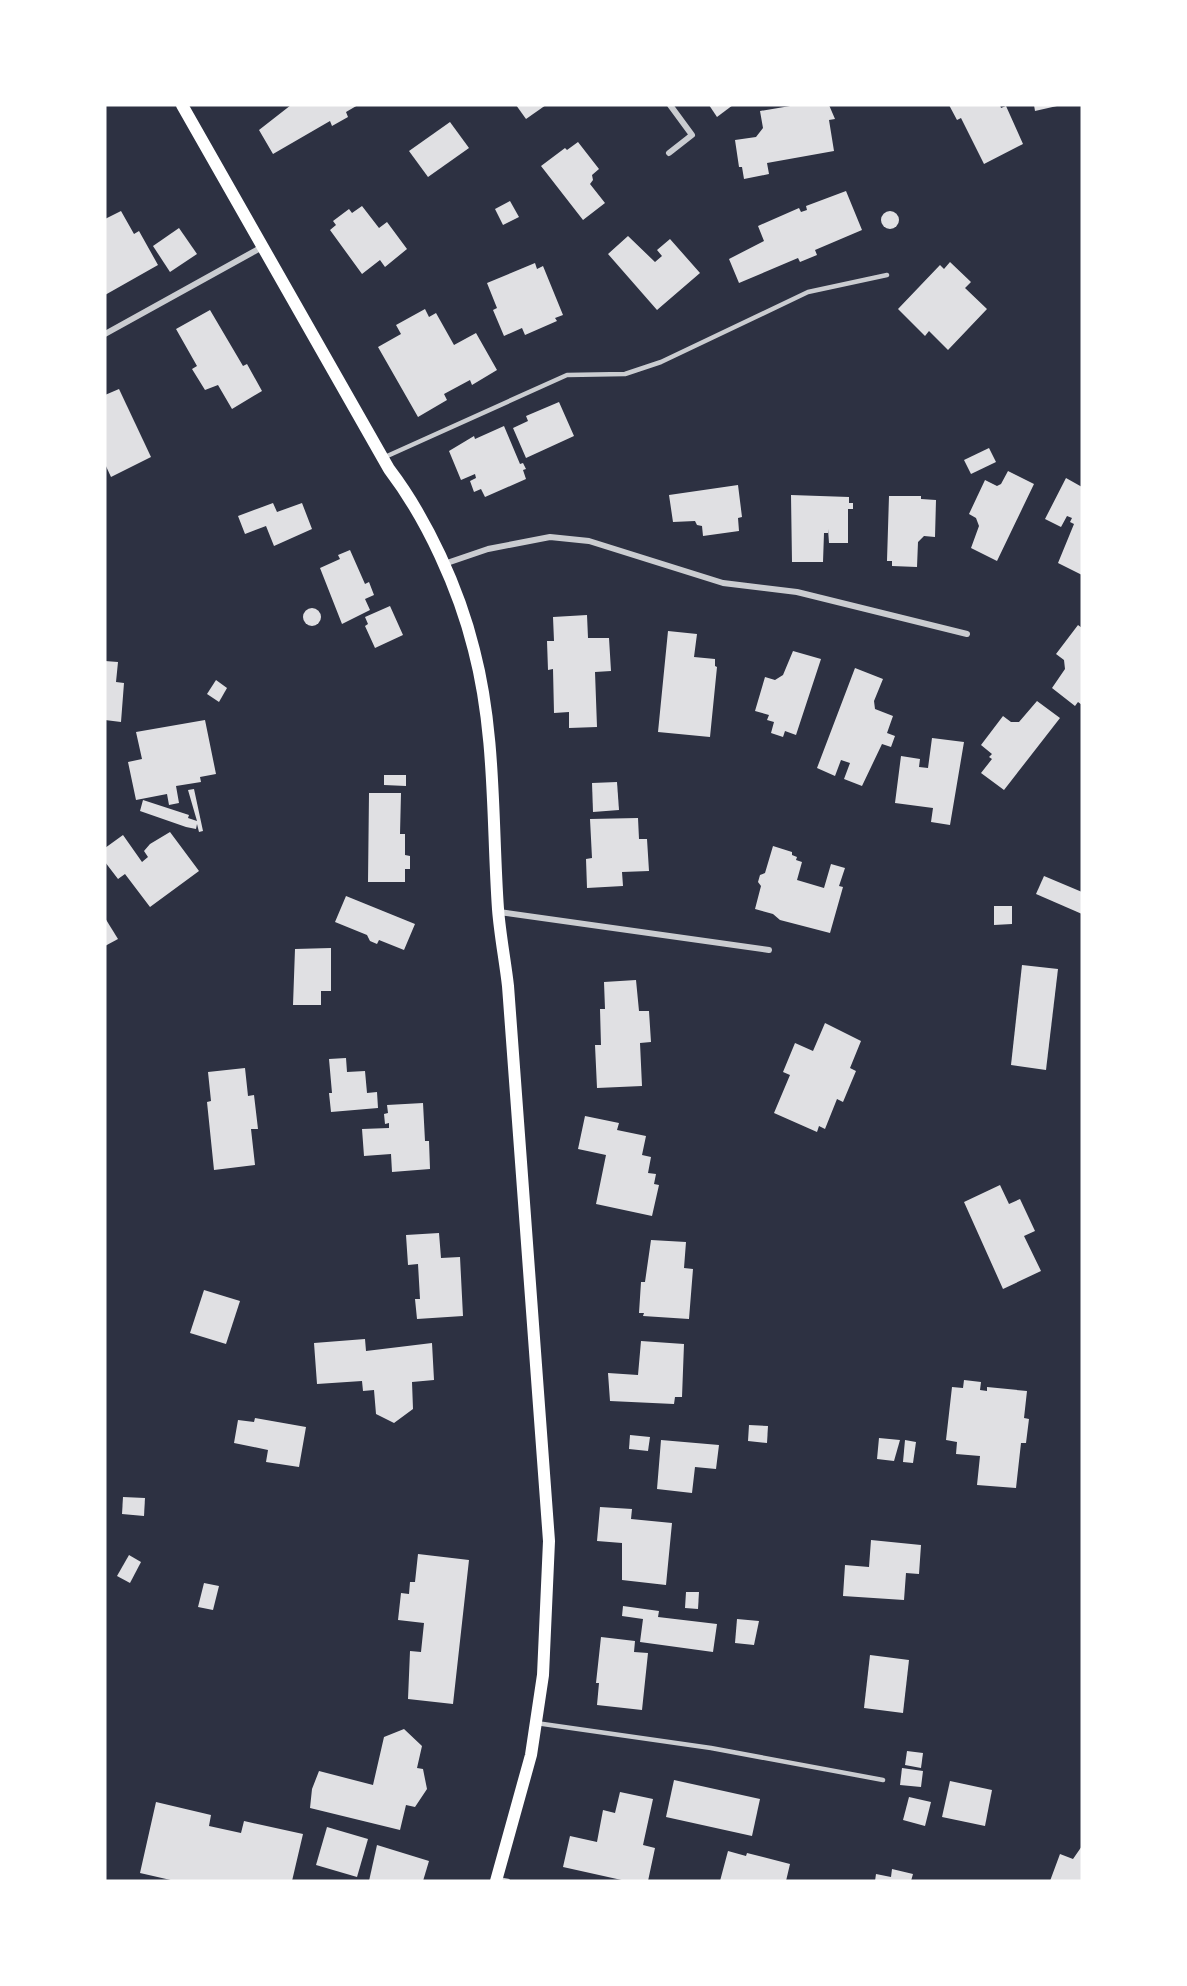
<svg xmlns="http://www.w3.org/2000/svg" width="1187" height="1986" font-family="Jost,sans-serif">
<rect width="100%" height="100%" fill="#2d3142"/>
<g fill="#e0e0e3">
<polygon points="291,105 358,105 346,112 348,117 332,126 330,121 273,154 259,130"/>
<polygon points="516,105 546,105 526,119"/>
<polygon points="709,105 733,105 717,117"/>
<polygon points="796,105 829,105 835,119 829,120 834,151 767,163 769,174 744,179 742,167 739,167 735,140 756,137 763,128 760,111"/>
<polygon points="949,105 1000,105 1001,108 1006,106 1023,144 984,164 961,118 957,120"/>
<polygon points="1034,105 1057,105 1057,106 1035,111"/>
<polygon points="450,122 469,148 428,177 409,151"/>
<polygon points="578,142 599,169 592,175 593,180 590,184 605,203 583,220 541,166 565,148 567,150"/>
<polygon points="846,191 862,230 815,250 817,255 800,262 798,258 739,283 729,259 764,241 758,226 799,208 801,212 807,210 806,206"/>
<polygon points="510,201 519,217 503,225 495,209"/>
<polygon points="362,206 379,228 387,222 407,249 385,267 380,260 362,274 330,230 336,225 333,221 349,209 352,213"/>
<circle cx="890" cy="220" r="9"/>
<polygon points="121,211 134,234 139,231 158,265 105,295 105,219"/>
<polygon points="179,228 197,254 170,272 153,246"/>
<polygon points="628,236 655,262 662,256 657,250 670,239 700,273 657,310 608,254"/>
<polygon points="950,262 971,282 965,288 987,309 948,350 929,331 925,336 898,309 940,265 944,269"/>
<polygon points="535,263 537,269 543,266 563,315 555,318 557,321 525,335 522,328 504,336 493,310 497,308 487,283"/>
<polygon points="425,309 429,317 436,313 454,345 476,333 497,370 472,385 470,380 444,394 447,400 418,417 378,347 401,334 396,325"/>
<polygon points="210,310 243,366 247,364 262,391 232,409 218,385 205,390 192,369 197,366 176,329"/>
<polygon points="119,389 151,457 111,477 105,464 105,395"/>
<polygon points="559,402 574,436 526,458 513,428 528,421 526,416"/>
<polygon points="504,426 520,464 523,463 526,469 523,470 526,479 485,497 481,489 474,492 470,481 476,478 475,474 461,480 449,451 474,436 475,439"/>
<polygon points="989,448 996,462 971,474 964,460"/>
<polygon points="1008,471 1034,484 997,561 971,548 979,526 976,518 969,514 985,480 997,486 1001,484"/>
<polygon points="1066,478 1082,487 1082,575 1058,563 1074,524 1070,522 1072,518 1067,516 1061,527 1045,519"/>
<polygon points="738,485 742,517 738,518 739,531 703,536 702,526 697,525 695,521 673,522 669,495"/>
<polygon points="791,495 849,497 849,503 853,503 853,509 848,509 848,543 829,543 828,529 828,533 824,533 823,562 792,562"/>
<polygon points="889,496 921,496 921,499 936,500 935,537 924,536 918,542 917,567 892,566 892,561 887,561"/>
<polygon points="273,503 277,512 302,503 312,529 274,546 266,526 245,534 238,516"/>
<polygon points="350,550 365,584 369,582 374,595 365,599 370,610 342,624 320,568 340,559 338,555"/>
<polygon points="390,606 403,635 375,648 365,626 368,624 365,617"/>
<circle cx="312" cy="617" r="9"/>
<polygon points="587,615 588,638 609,638 611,671 595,672 597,727 569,728 569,712 554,713 553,669 548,670 547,641 554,641 553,617"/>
<polygon points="1078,625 1082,628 1082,705 1078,702 1075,706 1052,688 1065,669 1064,660 1056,654"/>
<polygon points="668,631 697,634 694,657 715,659 715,666 717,667 710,737 658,732"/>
<polygon points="793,651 821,659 796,735 785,731 783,737 771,733 774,722 767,720 769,715 755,711 765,677 775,680 783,675"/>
<polygon points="105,661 118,662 116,682 124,683 121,722 105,720"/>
<polygon points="855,668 883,679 874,701 875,709 893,716 887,733 895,736 891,747 882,744 862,786 844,779 850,763 841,760 835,776 817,768"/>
<polygon points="216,680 227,688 219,702 207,694"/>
<polygon points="1037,701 1060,718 1004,790 981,773 992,759 989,757 992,754 981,745 1003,716 1011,722 1019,722"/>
<polygon points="205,720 216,774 200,777 201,782 176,786 179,803 169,805 167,794 136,800 128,762 142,759 136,732"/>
<polygon points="932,738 964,742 950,825 931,822 933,808 895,803 901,756 920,759 919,767 928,768"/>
<polygon points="384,775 406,775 406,786 384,785"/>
<polygon points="617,782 619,810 593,812 592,783"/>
<polygon points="194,789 203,831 199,832 197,824 196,829 186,827 140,811 143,800 189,815 188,818 197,821 188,790"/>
<polygon points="369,793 401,793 400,834 405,834 405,855 410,856 410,869 405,869 405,882 368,882"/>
<polygon points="638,818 639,839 647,839 649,871 622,872 623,886 587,888 586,859 592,858 590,819"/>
<polygon points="170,832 199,871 150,907 125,874 118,879 105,862 105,848 123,835 142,862 148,857 144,851 150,844"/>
<polygon points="773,846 792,852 792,855 797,857 796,860 802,862 797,880 824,888 831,864 845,868 839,886 843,887 830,933 780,920 773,914 755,909 761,886 758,882 760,875 765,873"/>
<polygon points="1044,876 1082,892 1082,914 1036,894"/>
<polygon points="346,896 415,924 404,950 379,940 377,944 370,941 367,935 335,922"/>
<polygon points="994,906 1012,906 1012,924 994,925"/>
<polygon points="105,918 118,939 105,946"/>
<polygon points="331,948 331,991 321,991 321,1005 293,1005 295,949"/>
<polygon points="1022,965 1058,969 1046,1070 1011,1065"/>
<polygon points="636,980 639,1011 649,1011 651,1042 640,1043 642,1086 597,1088 595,1045 601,1045 600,1009 605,1009 604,982"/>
<polygon points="825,1023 861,1041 850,1068 856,1071 843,1102 837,1099 825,1129 819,1126 817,1132 774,1113 790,1075 783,1072 795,1043 813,1051"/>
<polygon points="346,1058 347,1072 365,1071 367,1093 377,1092 378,1108 331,1112 329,1093 332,1093 329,1059"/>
<polygon points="245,1068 248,1096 254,1095 258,1129 251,1129 255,1165 214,1170 207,1102 211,1101 208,1072"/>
<polygon points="423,1103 425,1141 429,1141 430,1169 392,1172 391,1154 364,1156 362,1129 389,1128 389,1123 385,1124 384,1114 388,1113 387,1105"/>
<polygon points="585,1116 619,1123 617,1130 646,1136 642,1155 651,1157 648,1173 656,1174 654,1184 659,1185 652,1216 596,1204 606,1155 578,1149"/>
<polygon points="1000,1185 1009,1204 1020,1199 1035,1231 1024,1236 1041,1271 1003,1289 964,1202"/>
<polygon points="439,1233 441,1258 460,1257 463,1316 417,1319 415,1299 420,1299 418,1264 408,1265 406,1235"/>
<polygon points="651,1240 686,1242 684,1268 693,1269 689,1319 643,1316 644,1313 639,1313 641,1282 645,1282"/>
<polygon points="204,1290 240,1301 226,1344 190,1333"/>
<polygon points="365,1339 366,1351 432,1343 434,1380 412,1382 413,1409 394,1423 376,1414 374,1390 363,1391 362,1381 317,1384 314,1343"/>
<polygon points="641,1341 684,1344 682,1397 675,1397 674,1404 610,1401 608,1373 638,1375"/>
<polygon points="964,1380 981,1382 980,1390 987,1391 987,1387 1027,1391 1024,1418 1029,1419 1026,1443 1021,1443 1016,1488 977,1485 980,1456 956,1454 957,1442 946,1440 952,1387 963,1388"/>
<polygon points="255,1418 306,1427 299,1467 266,1462 268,1450 234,1443 238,1420 254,1422"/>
<polygon points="749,1425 768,1426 767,1443 748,1441"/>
<polygon points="630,1435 650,1437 648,1451 629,1449"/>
<polygon points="879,1438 900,1440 894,1461 877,1459"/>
<polygon points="661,1440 719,1445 716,1469 695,1467 692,1493 657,1489"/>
<polygon points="905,1440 916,1442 913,1463 903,1462"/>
<polygon points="123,1497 145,1498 144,1516 122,1514"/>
<polygon points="600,1507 632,1509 631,1519 672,1523 666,1585 622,1580 622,1543 597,1541"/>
<polygon points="871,1540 921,1545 919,1574 906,1573 904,1600 843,1596 845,1565 869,1567"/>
<polygon points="418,1554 469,1560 453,1704 408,1699 410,1651 421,1652 424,1623 398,1620 401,1593 409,1594 410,1582 415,1582"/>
<polygon points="129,1555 141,1562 130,1583 117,1576"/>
<polygon points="204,1583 219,1586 213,1610 198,1607"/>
<polygon points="686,1592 699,1592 698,1609 685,1608"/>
<polygon points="623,1606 659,1611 658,1617 717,1624 713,1652 640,1642 643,1619 622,1616"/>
<polygon points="737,1619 759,1621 754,1645 735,1643"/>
<polygon points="601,1637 635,1641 634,1652 648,1653 642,1710 597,1705 599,1683 596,1683"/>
<polygon points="870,1655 909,1660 903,1713 864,1708"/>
<polygon points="404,1729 422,1746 417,1768 423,1769 427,1789 415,1807 406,1805 400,1830 310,1808 312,1789 319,1771 373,1785 384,1737"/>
<polygon points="907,1751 923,1753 921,1768 905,1765"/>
<polygon points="902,1768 923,1771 921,1787 900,1785"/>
<polygon points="674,1780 760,1799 752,1836 666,1817"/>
<polygon points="950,1781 992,1790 985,1826 942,1817"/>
<polygon points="620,1792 653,1799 643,1845 655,1848 648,1881 626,1881 563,1867 570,1836 597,1842 603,1810 615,1813"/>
<polygon points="909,1797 931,1802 925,1826 903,1820"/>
<polygon points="156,1802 211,1815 209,1826 241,1833 244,1821 303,1834 292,1881 175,1881 140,1873"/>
<polygon points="327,1827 368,1839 357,1877 316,1865"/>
<polygon points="377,1845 429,1861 423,1881 369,1881"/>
<polygon points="1082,1846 1082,1881 1050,1881 1060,1854 1073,1859"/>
<polygon points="728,1851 746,1856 747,1853 790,1864 786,1881 720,1881"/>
<polygon points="892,1869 913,1874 911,1881 875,1881 876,1874 891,1877"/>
</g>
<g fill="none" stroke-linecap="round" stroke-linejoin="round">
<g stroke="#caccd0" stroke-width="4.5">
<polyline points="385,457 567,375 625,374 661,362 808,292 887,275"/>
<polyline points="536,1723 711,1748 883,1780"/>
<polyline points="497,1879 508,1881"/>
</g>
<g stroke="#caccd0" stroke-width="6">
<polyline points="669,153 692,135 670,105"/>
<polyline points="105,334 264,246"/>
<polyline points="444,564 488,549 550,537 589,541 723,583 797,592 967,634"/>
<polyline points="499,912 769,950"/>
</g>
<path stroke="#fff" stroke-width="12" d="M182,105L389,469C427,519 459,589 474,650C496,734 492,823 498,909C500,935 505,960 508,986L549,1541L543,1675L531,1755L496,1881"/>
</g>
<rect width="1187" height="1986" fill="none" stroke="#ffffff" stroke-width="213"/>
</svg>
